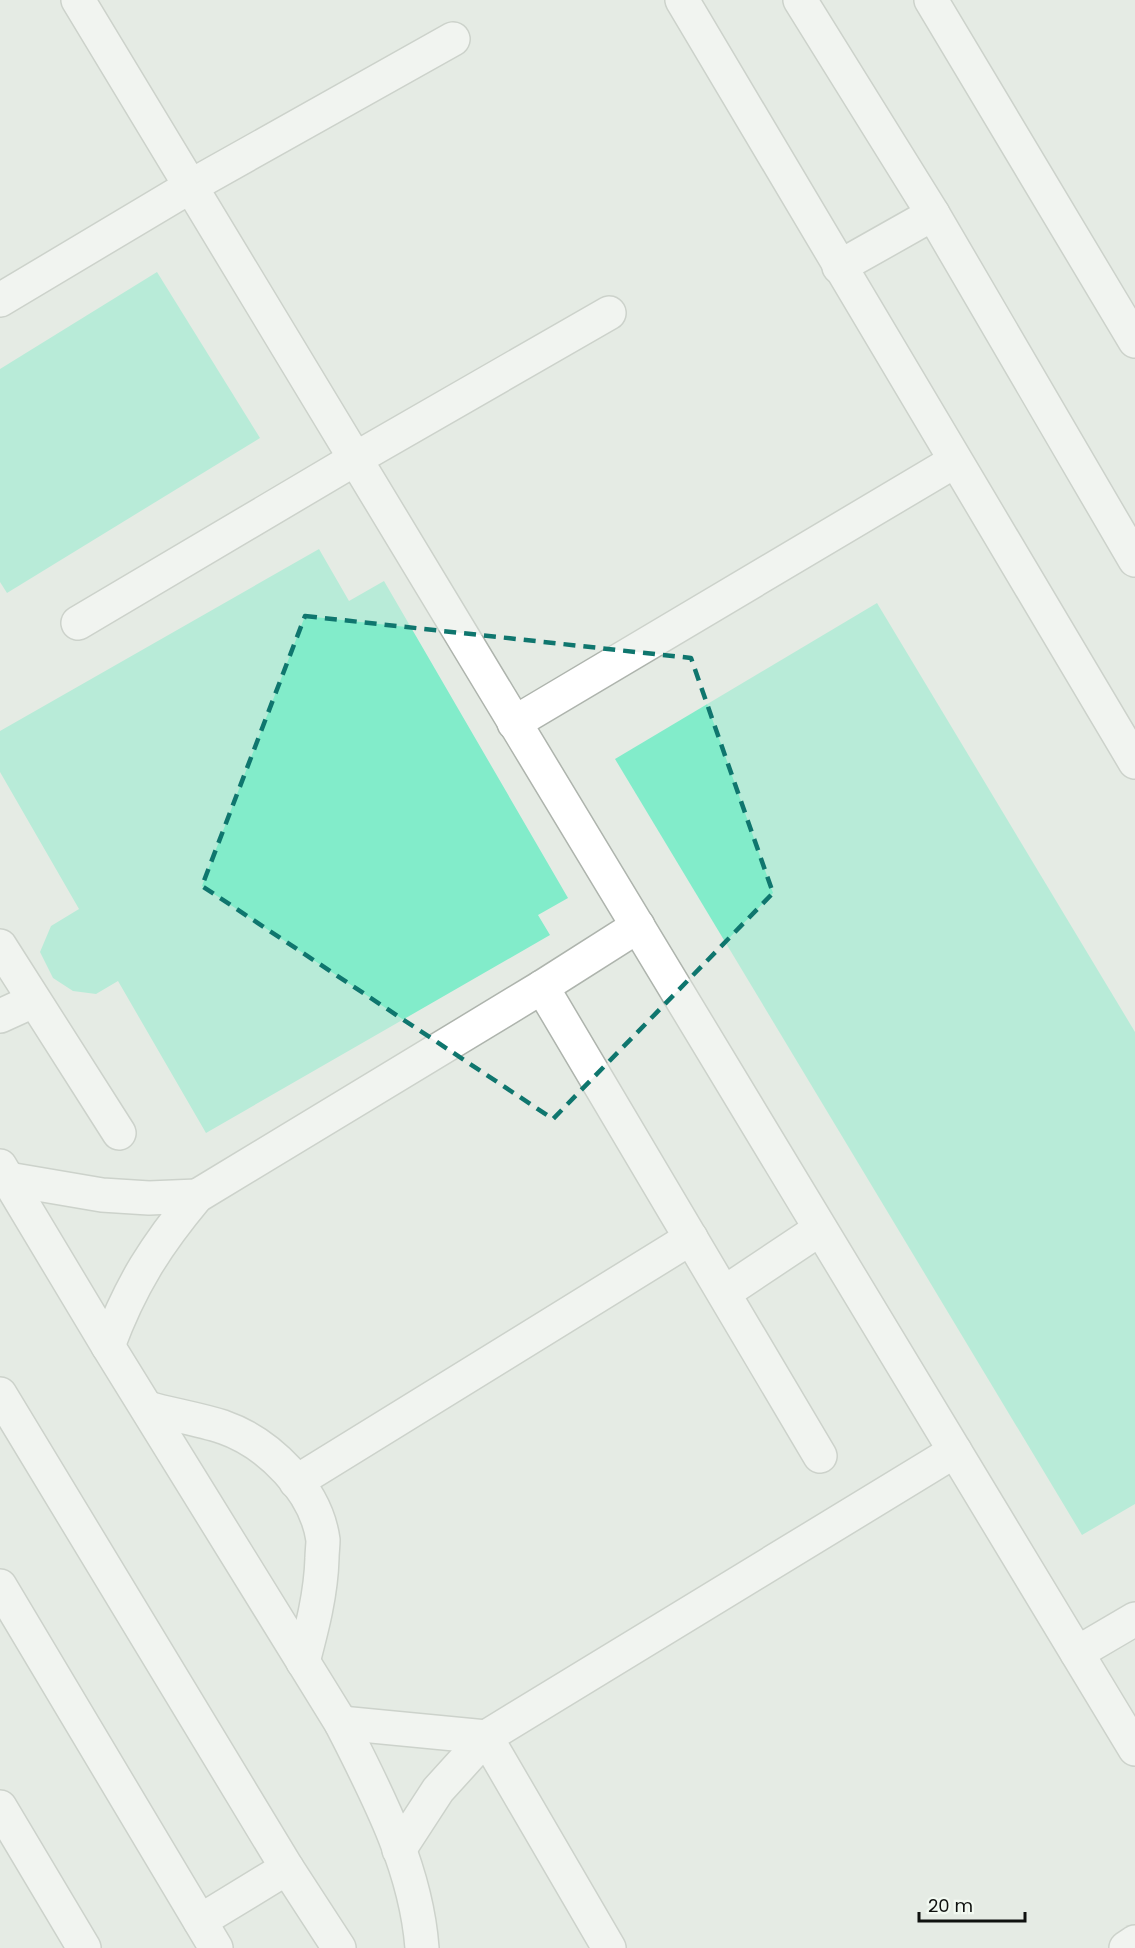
<svg xmlns="http://www.w3.org/2000/svg" width="1135" height="1948" font-family="Poppins,sans-serif">
<rect width="100%" height="100%" fill="#e5ebe4"/>
<g fill="#82ecca">
<polygon points="157,272 260,438 7,593 0,582 0,369"/>
<polygon points="319,549 349,601 384,581 568,898 538,915 550,935 206,1133 118,981 96,994 73,991 53,978 40,952 51,926 79,909 0,772 0,731"/>
<polygon points="877,603 1135,1032 1135,1504 1082,1535 615,759"/>
</g>
<g fill="none" stroke-linecap="round" stroke-linejoin="round">
<g stroke="#aeb4ad" stroke-width="36">
<g id="minor">
<polyline points="78,0 1135,1749"/>
<polyline points="682,0 1135,762"/>
<polyline points="800,0 933,214 1135,560"/>
<polyline points="931,0 1135,341"/>
<polyline points="839,267 933,214"/>
<polyline points="0,300 191,186 453,39"/>
<polyline points="78,623 355,459 609,313"/>
<polyline points="514,723 955,461"/>
<polyline points="0,946 119,1133"/>
<polyline points="542,987 820,1456"/>
<polyline points="0,1016 33,1001"/>
<path d="M0,1166L108,1346L341,1723C377,1794 416,1867 422,1948"/>
<polyline points="8,1179 102,1195 149,1198 197,1196"/>
<polyline points="724,1293 820,1229"/>
<path d="M108,1346C130,1286 156,1245 197,1196L542,987L638,926"/>
<polyline points="0,1394 287,1868 339,1948"/>
<path d="M147,1408C172,1415 198,1419 223,1427C269,1443 316,1490 323,1540C323,1546 322,1552 322,1558C321,1594 312,1628 303,1662"/>
<polyline points="296,1482 691,1238"/>
<polyline points="0,1586 216,1948"/>
<polyline points="1077,1653 1135,1619"/>
<polyline points="341,1723 486,1737"/>
<polyline points="486,1737 609,1948"/>
<polyline points="0,1807 84,1948"/>
<polyline points="399,1850 438,1790 486,1737 955,1451"/>
<polyline points="200,1921 287,1868"/>
<polyline points="1126,1948 1135,1942"/>
</g>
</g>
<use href="#minor" stroke="#fff" stroke-width="33"/>
</g>
<path d="M0 0H1135V1948H0ZM305,616L691,658L773,893L553,1119L202,886Z" fill="#e5ebe4" fill-opacity=".55" fill-rule="evenodd"/>
<path fill="none" stroke="#0f766e" stroke-width="4.5" stroke-dasharray="12 8" stroke-linejoin="round" d="M305,616L691,658L773,893L553,1119L202,886Z"/>
<path d="M919 1912v9h106v-9" fill="none" stroke="#0f110f" stroke-width="3"/>
<text x="928" y="1912" font-size="18" fill="#0f110f" stroke="#f2f9f1" stroke-width="4.5" paint-order="stroke">20 m</text>
</svg>
